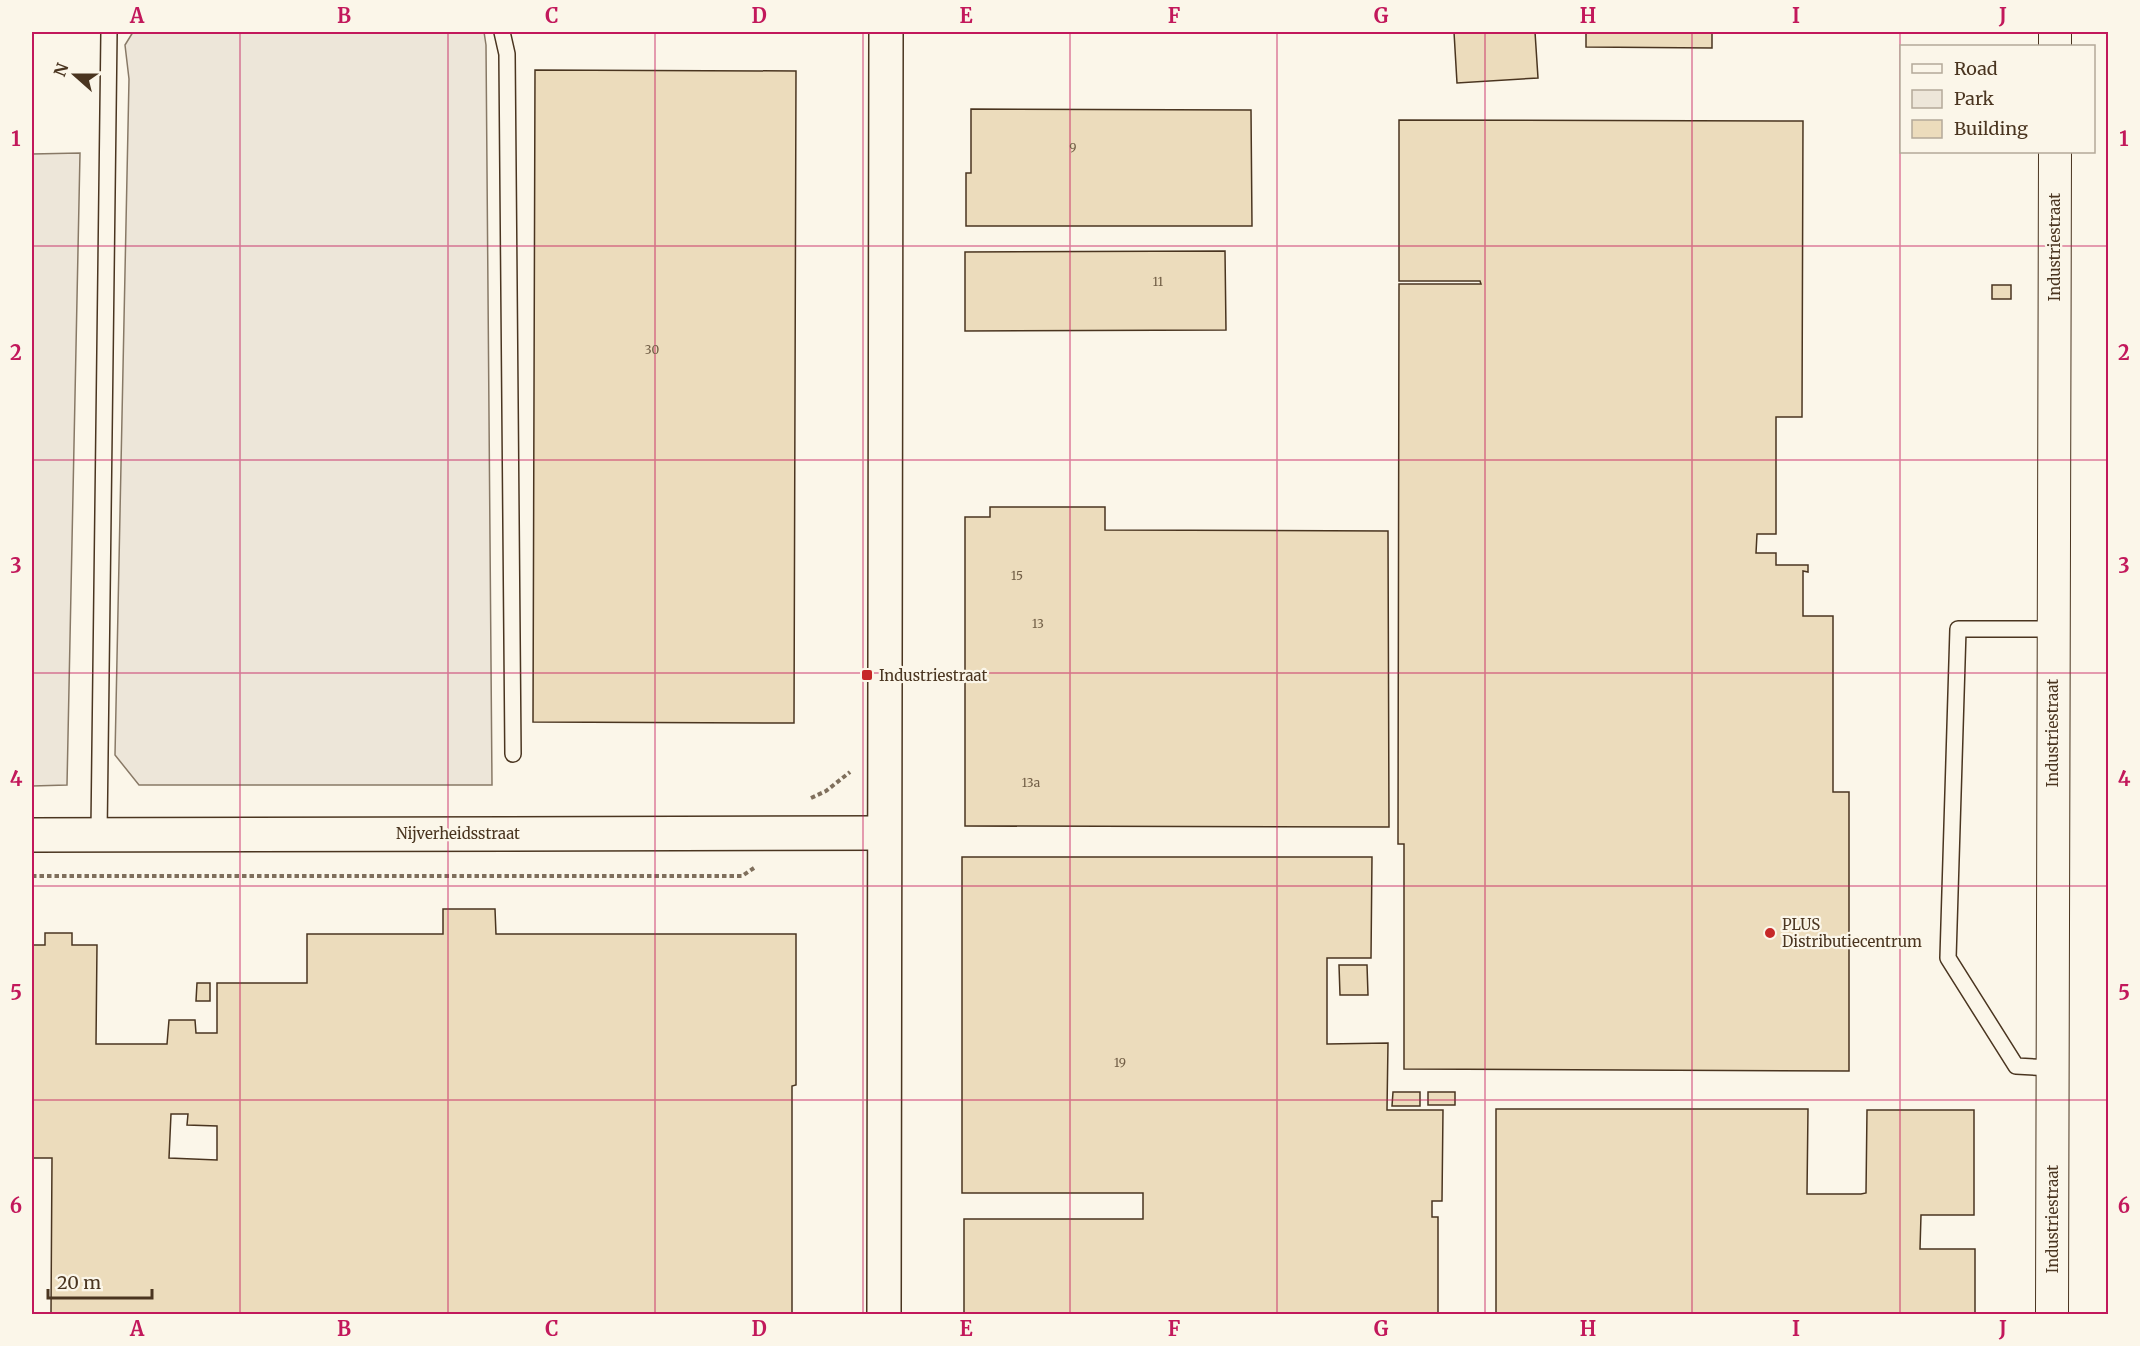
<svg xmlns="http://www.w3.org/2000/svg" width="2140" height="1346" font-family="Merriweather,serif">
<rect width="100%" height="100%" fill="#fbf6e9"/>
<g fill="#ede6d9" stroke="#887966" stroke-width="1.5">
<polygon points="133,32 484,32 486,45 492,785 139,785 115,755 129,79 125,45"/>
<polygon points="80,153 67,785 32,786 32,154"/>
</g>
<g fill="#ecdcbc" stroke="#4a3520" stroke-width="1.5" fill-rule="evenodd">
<polygon points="1454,32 1535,32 1538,78 1457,83"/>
<polygon points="1586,32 1712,32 1712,48 1586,47"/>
<polygon points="535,70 796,71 794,723 533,722"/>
<polygon points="971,109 1251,110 1252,226 966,226 966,173 971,173"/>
<polygon points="1399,120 1803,121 1802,417 1776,417 1776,534 1757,534 1756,553 1776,553 1776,565 1808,565 1808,572 1803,571 1803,616 1833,616 1833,792 1849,792 1849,1071 1404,1069 1404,844 1398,844 1399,284 1481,284 1480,281 1399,281"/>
<polygon points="1225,251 1226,330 965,331 965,252"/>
<rect x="1992" y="285" width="19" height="14"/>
<polygon points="990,507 1105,507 1105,530 1388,531 1389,827 965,826 965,517 990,517"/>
<polygon points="962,857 1372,857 1371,958 1327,958 1327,1044 1388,1043 1387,1110 1443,1110 1442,1201 1432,1201 1432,1217 1438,1217 1438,1314 964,1314 964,1219 1143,1219 1143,1193 962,1193"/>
<path d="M443,909H495L496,934H796V1085L792,1086V1314H51L52,1158H32V945H45V933H72V945H97L96,1044H167L169,1020H195L196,1033H217V983H307V934H443ZM171,1114H188L187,1125L217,1126V1160L169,1158Z"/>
<polygon points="1339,965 1367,965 1368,995 1340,995"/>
<polygon points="197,983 210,983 210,1001 196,1001"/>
<polygon points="1393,1092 1420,1092 1420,1106 1392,1106"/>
<rect x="1428" y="1092" width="27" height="13"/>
<polygon points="1496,1109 1808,1109 1807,1194 1861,1194 1866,1193 1867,1110 1974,1110 1974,1215 1921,1215 1920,1249 1975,1249 1975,1314 1496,1314"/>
</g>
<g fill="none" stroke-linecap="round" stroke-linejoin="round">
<g stroke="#4a3520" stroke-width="18">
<g id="lane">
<polyline points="502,32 507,54 513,754"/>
<polyline points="99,833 109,32"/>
<polyline points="2052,1068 2016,1066 1948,958 1958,629 2052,629"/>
</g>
</g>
<g stroke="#4a3520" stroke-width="34">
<g id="street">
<polyline points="2055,46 2055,32"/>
<polyline points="2052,1314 2055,152"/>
</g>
</g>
<g stroke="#4a3520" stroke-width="36">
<g id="secondary">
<polyline points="32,835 884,833"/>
<polyline points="884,1314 886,32"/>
</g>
</g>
<g stroke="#7f6f5c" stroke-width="4" stroke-dasharray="4.5 3" stroke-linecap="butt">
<polyline points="811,798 826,791 850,772"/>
<polyline points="32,876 742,876 754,868"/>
</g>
<use href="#lane" stroke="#fbf6e9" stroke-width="15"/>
<use href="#street" stroke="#fbf6e9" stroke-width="32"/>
<use href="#secondary" stroke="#fbf6e9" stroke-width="33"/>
</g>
<path fill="none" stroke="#c2185b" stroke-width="1.5" stroke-opacity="0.55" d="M240,32V1314M448,32V1314M655,32V1314M863,32V1314M1070,32V1314M1277,32V1314M1485,32V1314M1692,32V1314M1900,32V1314M32,246H2108M32,460H2108M32,673H2108M32,886H2108M32,1100H2108"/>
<g fill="#c62828" stroke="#fbf6e9" stroke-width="2">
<rect x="861" y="669" width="12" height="12" rx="3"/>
<circle cx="1770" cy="933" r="6"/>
</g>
<g text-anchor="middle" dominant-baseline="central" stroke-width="4.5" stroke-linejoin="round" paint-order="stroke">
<g font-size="12" fill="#725f47">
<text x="1073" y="147">9</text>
<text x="1158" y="281">11</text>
<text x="652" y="349">30</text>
<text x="1017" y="575">15</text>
<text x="1038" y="623">13</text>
<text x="1031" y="782">13a</text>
<text x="1120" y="1062">19</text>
</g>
<g font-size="15" fill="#4a3520" stroke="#fbf6e9">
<text transform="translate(2054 247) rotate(-90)">Industriestraat</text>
<text transform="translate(2052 733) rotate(-90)">Industriestraat</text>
<text x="458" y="833">Nijverheidsstraat</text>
<text transform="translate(2052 1219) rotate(-90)">Industriestraat</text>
</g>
<g font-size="15" fill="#4a3520" stroke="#fbf6e9" text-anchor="start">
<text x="879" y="675">Industriestraat</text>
<text x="1782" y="924">PLUS<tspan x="1782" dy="17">Distributiecentrum</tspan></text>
</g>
</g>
<rect width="2140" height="1346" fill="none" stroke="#fbf6e9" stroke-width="66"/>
<rect x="1900" y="45" width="195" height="108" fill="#fbf6e9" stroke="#b4a999" stroke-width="1.5"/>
<rect x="1912" y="64" width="30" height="9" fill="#fbf6e9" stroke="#b4a999" stroke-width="1.5"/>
<text x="1954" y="75" font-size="18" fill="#4a3520">Road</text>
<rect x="1912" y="90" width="30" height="18" fill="#ede6d9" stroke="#b4a999" stroke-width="1.5"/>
<text x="1954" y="105" font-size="18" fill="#4a3520">Park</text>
<rect x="1912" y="120" width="30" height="18" fill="#ecdcbc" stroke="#b4a999" stroke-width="1.5"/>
<text x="1954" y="135" font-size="18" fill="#4a3520">Building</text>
<g transform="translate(75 75) rotate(291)" stroke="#fbf6e9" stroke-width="4.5" paint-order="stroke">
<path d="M0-4.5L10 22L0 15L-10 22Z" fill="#4a3520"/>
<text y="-9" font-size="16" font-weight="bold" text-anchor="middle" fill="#4a3520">N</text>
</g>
<path d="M48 1289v9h104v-9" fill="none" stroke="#4a3520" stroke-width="3"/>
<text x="57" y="1289" font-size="18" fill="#4a3520" stroke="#fbf6e9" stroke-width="4.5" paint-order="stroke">20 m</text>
<rect x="33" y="33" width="2074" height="1280" fill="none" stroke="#c2185b" stroke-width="2"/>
<g font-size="20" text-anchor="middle" font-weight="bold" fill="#c2185b">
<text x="137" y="23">A</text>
<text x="344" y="23">B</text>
<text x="552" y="23">C</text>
<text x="759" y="23">D</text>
<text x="966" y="23">E</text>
<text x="1174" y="23">F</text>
<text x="1381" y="23">G</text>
<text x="1588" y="23">H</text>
<text x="1796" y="23">I</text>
<text x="2003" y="23">J</text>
<text x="16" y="146">1</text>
<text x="2124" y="146">1</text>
<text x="16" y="360">2</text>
<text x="2124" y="360">2</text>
<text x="16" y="573">3</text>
<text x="2124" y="573">3</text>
<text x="16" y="786">4</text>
<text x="2124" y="786">4</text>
<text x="16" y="1000">5</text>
<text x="2124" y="1000">5</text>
<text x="16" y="1213">6</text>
<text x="2124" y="1213">6</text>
<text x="137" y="1336">A</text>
<text x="344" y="1336">B</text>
<text x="552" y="1336">C</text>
<text x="759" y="1336">D</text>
<text x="966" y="1336">E</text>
<text x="1174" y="1336">F</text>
<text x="1381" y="1336">G</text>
<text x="1588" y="1336">H</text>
<text x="1796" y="1336">I</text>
<text x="2003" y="1336">J</text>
</g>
</svg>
